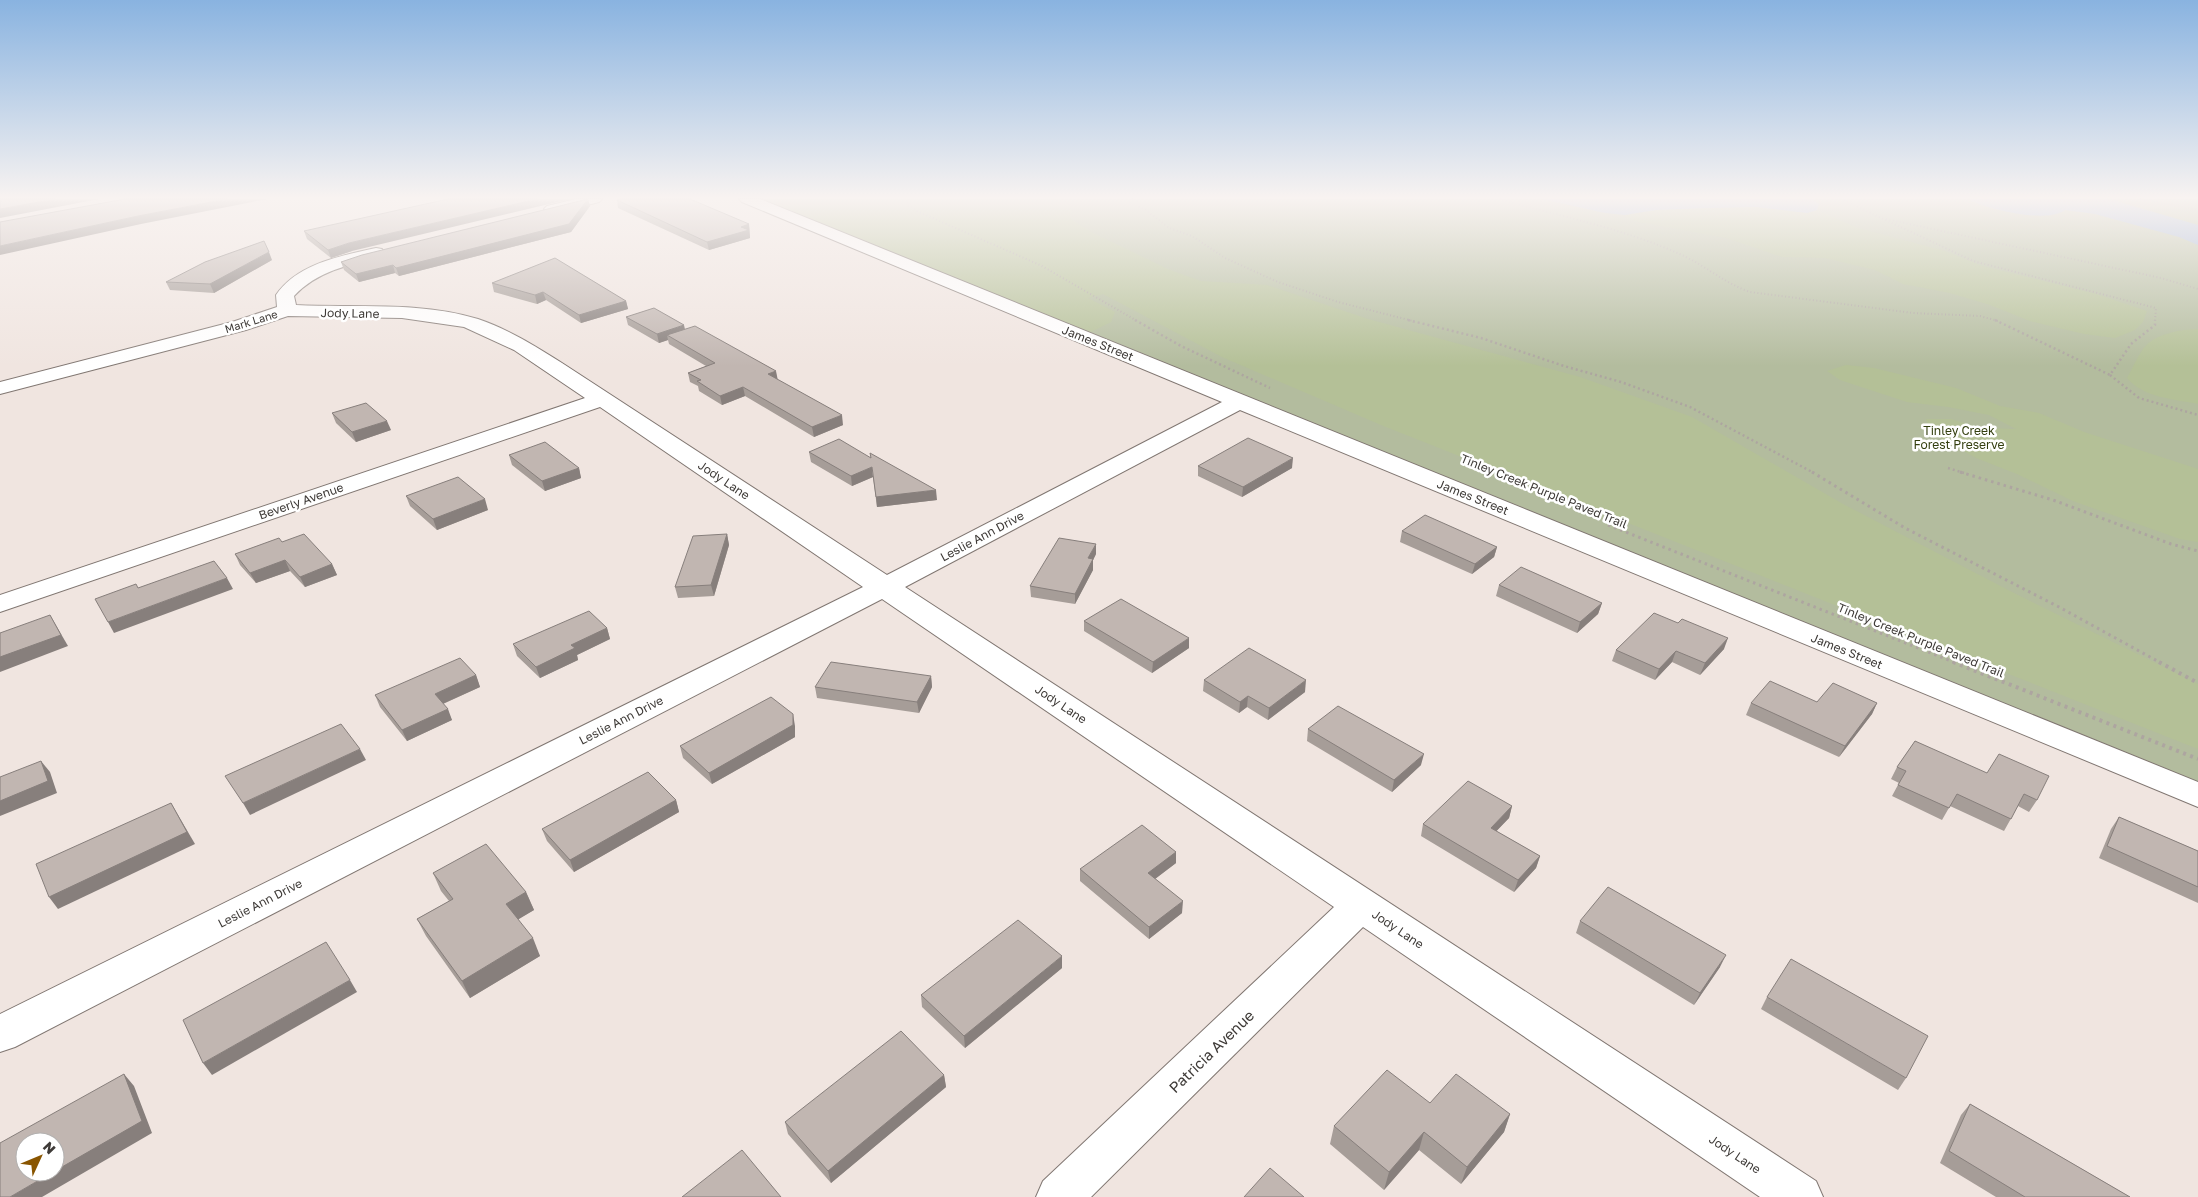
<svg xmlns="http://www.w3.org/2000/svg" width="2198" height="1197" font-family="'Golos Text',sans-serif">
<rect width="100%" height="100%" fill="#f0e5e0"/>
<polygon fill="#b3bc9e" points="760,199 2198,199 2198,793"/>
<g fill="#b4c097">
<polygon points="760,199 1057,199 1066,202 1072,210 1071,219 1091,232 1170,270 1201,281 1267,285 1368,319 1580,377 1692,417 1843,504 2012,592 2198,684 2198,749 1381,425 1222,357 1103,294 1088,298 1115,312 1111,322 1087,334"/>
<polygon points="1756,207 1807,213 1817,210 1858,228 1945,251 1982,266 2096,294 2147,311 2143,322 2135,330 2115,338 2084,334 2030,321 1990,305 1950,293 1903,284 1875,270 1825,258 1782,257 1726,238 1633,221 1625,215 1656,210"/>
<path d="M2198,329V404C2174,399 2144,398 2127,378C2132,369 2137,358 2143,349C2155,333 2180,330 2198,329Z"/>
<polygon points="1846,365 1874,368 1956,388 2000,406 2039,413 2084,432 2198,469 2198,542 2180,539 2073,501 2017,474 1976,458 1930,432 1926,419 1951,419 1981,428 2016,429 1989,415 1948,407 1907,402 1840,380 1827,371"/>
</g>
<g fill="#9ab1d5">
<polygon points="1542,199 1812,199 1819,204 1817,210 1807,213 1756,207 1705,208 1656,210 1625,215 1605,213"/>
<path d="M1968,199H2109L2198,225V245L2179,237L2095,214L2065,210C2047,224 1986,209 1968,199Z"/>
</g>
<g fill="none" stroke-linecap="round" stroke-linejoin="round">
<g stroke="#817772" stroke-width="2">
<g id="minor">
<polygon points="576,199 602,199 599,202 552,214 547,212 544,209 547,206"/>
<path d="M739,199H760L2198,782V807L1240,410L905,587L1816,1181L1823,1197H1760L1363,927L1091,1197H1036L1043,1181L1334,907L882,599L15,1047L0,1052V1014L863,587L600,407L0,612V595L585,398L514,350L464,327L402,318L288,316L246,330L0,394V382L232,322L277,307L276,295C298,263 341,256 376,248L382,249L384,253L382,257C351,264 317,271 294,296L296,305C356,308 419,301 478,319C508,329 535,346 562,363L887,575L1222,402L742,202Z"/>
</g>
</g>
<g stroke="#ada5a0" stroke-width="2" stroke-dasharray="1 2.5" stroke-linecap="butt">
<polyline points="908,199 907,205 919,212 1040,265 1137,321"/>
<polyline points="1133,199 1130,202 1146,210 1169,228 1192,236 1225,258 1278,282 1338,302 1413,321"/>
<path d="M1499,199C1559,216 1630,230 1686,257C1708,268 1727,284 1750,292L1913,313L1980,316L1998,321"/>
<polyline points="1841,199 1973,261 2156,308 2155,321"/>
<polyline points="2140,199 2198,210"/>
<polyline points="1886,219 2161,278 2198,289"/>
</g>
<g stroke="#ada5a0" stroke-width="2.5" stroke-dasharray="2 3" stroke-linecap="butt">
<polyline points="1135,320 1181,346 1270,388"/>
<polyline points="1408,320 1481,338 1564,366 1621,382 1690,407 1814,473"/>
<polyline points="1995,320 2110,375 2131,344 2155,325 2155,320"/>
<polyline points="2110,375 2139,398 2198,415"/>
<polyline points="1948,468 1964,473"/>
</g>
<g stroke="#ada5a0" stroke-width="3" stroke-dasharray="2.5 4" stroke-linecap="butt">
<polyline points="1812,472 1905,528 2059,607 2161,663"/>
<polyline points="1960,472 2053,500 2171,544 2198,551"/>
<polyline points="1608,525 1956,663"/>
</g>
<g stroke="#ada5a0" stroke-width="4" stroke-dasharray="3 4.5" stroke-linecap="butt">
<polyline points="1953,662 2198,759"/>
<polyline points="2159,662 2198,683"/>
</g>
<use href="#minor" fill="#fff" fill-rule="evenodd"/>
</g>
<g fill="#a69d98">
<polygon points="588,199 590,206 571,232 399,276 395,273 359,282 344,270 341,262"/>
<polygon points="617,200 749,224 750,238 709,250 618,208"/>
<polygon points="304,231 352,251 331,258 307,239"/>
<polygon points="272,260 214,293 170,290 166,282"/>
<polygon points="492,283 626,301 628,309 581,323 546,300 537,304 494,292"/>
<polygon points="626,317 685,330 778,380 843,425 814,437 745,396 722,405 699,391 698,386 690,382 688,373 706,366 669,344 668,340 659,343 628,325"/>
<polygon points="332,413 391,430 356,442 336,423"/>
<polygon points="809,452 937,500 877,507 873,477 852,486 811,462"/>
<polygon points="509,455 579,468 581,478 545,491 512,465"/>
<polygon points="1198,466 1292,468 1242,497 1198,476"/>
<polygon points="406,496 488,510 437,530 410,506"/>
<polygon points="1402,531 1497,547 1494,557 1472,574 1400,542"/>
<polygon points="727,534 729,545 714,596 678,598 675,587"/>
<polygon points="282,542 332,564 337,575 305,587 290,571 256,583 240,565 235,554"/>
<polygon points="1096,554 1093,560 1093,570 1075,604 1031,597 1030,586"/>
<polygon points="1499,585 1602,603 1598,614 1577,633 1496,596"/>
<polygon points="1084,621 1189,648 1152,673 1084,631"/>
<polygon points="607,628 610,639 577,655 578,660 540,678 517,656 513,644"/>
<polygon points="1724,649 1700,675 1672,662 1655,680 1612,661 1616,650"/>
<polygon points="476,675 480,687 443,704 452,720 407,741 380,707 375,695"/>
<polygon points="931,676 932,687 919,713 817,698 815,687"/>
<polygon points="1204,680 1305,692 1268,720 1247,707 1239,713 1203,691"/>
<polygon points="1817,702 1877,703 1872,714 1839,757 1746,715 1751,703"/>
<polygon points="795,726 795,737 712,784 683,758 680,746"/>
<polygon points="1308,729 1421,765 1392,792 1307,741"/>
<polygon points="1915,741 2037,800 2029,812 2018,806 2004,831 1950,806 1942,820 1892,796 1899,783 1891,779 1897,767"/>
<polygon points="676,800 679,812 574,872 547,841 542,829"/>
<polygon points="1512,806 1509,818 1496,831 1540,856 1536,868 1514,892 1421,836 1423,824"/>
<polygon points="2119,817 2198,851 2198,903 2099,858 2111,829"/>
<polygon points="1176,852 1176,863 1155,879 1182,913 1149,939 1080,881 1080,869"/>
<polygon points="433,873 526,892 534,910 518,919 540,956 470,998 426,936 417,919 449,901 441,891"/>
<polygon points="1580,921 1720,967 1694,1005 1576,933"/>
<polygon points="1062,968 965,1048 922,1007 921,995"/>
<polygon points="1767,997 1906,1078 1898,1090 1761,1009"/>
<polygon points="944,1075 946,1087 831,1183 788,1134 785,1122"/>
<polygon points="1430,1103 1510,1114 1504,1132 1461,1184 1419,1150 1384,1190 1330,1144 1334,1126"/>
<polygon points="1970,1104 2130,1197 1996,1197 1940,1163 1961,1115"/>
</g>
<g fill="#877f7c">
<polygon points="56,199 99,199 0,218 0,209"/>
<polygon points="227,199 267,199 141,224 0,255 0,246 138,216"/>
<polygon points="537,199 570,199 352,251 331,258 328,250 349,243"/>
<polygon points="588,199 590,206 571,232 399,276 396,268"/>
<polygon points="749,224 750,238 709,250 707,242 741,227"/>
<polygon points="269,252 272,260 214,293 210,284"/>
<polygon points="393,265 395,273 359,282 356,274"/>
<polygon points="543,292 546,300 537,304 535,295"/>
<polygon points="626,301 628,309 581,323 579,315"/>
<polygon points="684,325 686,334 667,335 668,340 659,343 657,334"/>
<polygon points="776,371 778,381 768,374"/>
<polygon points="743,387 745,396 722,405 720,396"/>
<polygon points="842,415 843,425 814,437 812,427"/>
<polygon points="387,421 391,430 356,442 352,432"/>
<polygon points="1293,458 1292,468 1242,497 1243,487"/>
<polygon points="872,467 873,477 852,486 851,476"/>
<polygon points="579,468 581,478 545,491 542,481"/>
<polygon points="936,490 937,500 877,507 876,497"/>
<polygon points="485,499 488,510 437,530 433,519"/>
<polygon points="727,534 729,545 714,596 711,585"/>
<polygon points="1096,544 1096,554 1093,560 1093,570 1075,604 1075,594 1088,558"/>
<polygon points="1497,547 1494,557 1472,574 1475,564"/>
<polygon points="285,560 290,571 256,583 250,573"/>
<polygon points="332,564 337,575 305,587 300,577"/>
<polygon points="227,578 233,589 114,633 108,622"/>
<polygon points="1602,603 1598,614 1577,633 1580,622"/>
<polygon points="50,615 68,646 0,672 0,657"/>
<polygon points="607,628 610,639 577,655 578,660 540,678 536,667 571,645"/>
<polygon points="1189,638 1189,648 1152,673 1153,662"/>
<polygon points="1728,638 1724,649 1700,675 1705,663"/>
<polygon points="1676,651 1672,662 1655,680 1659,669"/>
<polygon points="476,675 480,687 440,705 435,694"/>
<polygon points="931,676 932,687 919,713 917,702"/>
<polygon points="1306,680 1305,692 1268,720 1269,708"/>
<polygon points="1248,696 1247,707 1239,713 1240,702"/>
<polygon points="1877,703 1872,714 1839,757 1845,746"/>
<polygon points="448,709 452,720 407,741 402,730"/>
<polygon points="793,714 795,726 795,737 712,784 709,773"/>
<polygon points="360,749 366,760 250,815 243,803"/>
<polygon points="1424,754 1421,765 1392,792 1394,780"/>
<polygon points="41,761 50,772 57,793 0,816 0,801"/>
<polygon points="676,800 679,812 574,872 570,860"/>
<polygon points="171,803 195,844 58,909 49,897"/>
<polygon points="1512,806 1509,818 1488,840 1491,828"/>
<polygon points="1176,852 1176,863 1147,885 1148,873"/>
<polygon points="1540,856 1536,868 1514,892 1518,880"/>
<polygon points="526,892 534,910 514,922 506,904"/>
<polygon points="1183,901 1182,913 1149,939 1149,927"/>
<polygon points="533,938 540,956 470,998 462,981"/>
<polygon points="1726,955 1720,967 1694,1005 1700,993"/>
<polygon points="1062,956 1062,968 965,1048 964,1036"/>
<polygon points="350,980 357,992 212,1075 203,1063"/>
<polygon points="124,1074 134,1086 152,1133 42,1197 10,1197 53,1172 55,1172"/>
<polygon points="944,1075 946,1087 831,1183 828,1171"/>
<polygon points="1510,1114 1504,1132 1461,1184 1467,1167"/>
<polygon points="1424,1132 1419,1150 1384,1190 1389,1172"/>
</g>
<g fill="#c1b6b1" stroke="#877f7c">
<polygon points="0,199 56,199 0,209"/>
<polygon points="125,199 227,199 138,216 0,246 0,222"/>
<polygon points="448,199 537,199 349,243 328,250 304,231"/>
<polygon points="588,199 569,224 396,268 393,265 356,274 341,262 362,255"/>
<polygon points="622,199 690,199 749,224 741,227 749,230 707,242 617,200"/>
<polygon points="264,241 269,252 210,284 166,282 205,262"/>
<polygon points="555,258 626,301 579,315 543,292 535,295 492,283"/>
<polygon points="654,308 684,325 657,334 626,317"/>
<polygon points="695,326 776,371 768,374 842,415 812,427 743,387 720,396 697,381 701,380 688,373 715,363 667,335"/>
<polygon points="366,403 387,421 352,432 332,413"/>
<polygon points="1248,438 1293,458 1243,487 1198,466"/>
<polygon points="839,439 871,458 870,453 936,490 876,497 872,467 851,476 809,452"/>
<polygon points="545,442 579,468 542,481 509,455"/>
<polygon points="458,477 485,499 433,519 406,496"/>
<polygon points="1425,515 1497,547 1475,564 1402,531"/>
<polygon points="304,534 332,564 300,577 285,560 250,573 235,554 279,538 282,542"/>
<polygon points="727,534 711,585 675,587 693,536"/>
<polygon points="1059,538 1096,544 1088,558 1093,559 1075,594 1030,586"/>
<polygon points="214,561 227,578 108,622 95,599 136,584 138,588"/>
<polygon points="1521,567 1602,603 1580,622 1499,585"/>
<polygon points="1121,599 1189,638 1153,662 1084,621"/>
<polygon points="589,611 607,628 571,645 575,648 536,667 513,644"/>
<polygon points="1654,613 1678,623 1682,619 1728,638 1705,663 1676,651 1659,669 1616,650"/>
<polygon points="50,615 61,635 0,657 0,633"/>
<polygon points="1249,648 1306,680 1269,708 1248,696 1240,702 1204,680"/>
<polygon points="460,658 476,675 435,694 448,709 402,730 375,695"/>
<polygon points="831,662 931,676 917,702 815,687"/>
<polygon points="1770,681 1817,702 1833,683 1877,703 1845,746 1751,703"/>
<polygon points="771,697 793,714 793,725 709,773 680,746"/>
<polygon points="1338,706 1424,754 1394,780 1308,729"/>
<polygon points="341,724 360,749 243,803 225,776"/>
<polygon points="1915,741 1987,773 1999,754 2049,776 2037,800 2024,794 2011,819 1957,794 1949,808 1898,785 1906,771 1897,767"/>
<polygon points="41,761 48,781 0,801 0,777"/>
<polygon points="648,772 676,800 570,860 542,829"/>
<polygon points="1468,781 1512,806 1491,828 1540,856 1518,880 1423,824"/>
<polygon points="171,803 187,832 49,897 36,864"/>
<polygon points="2119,817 2198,851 2198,887 2107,846"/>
<polygon points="1142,825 1176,852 1148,873 1183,901 1149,927 1080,869"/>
<polygon points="486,844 526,892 506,904 533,938 462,981 417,919 453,899 433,873"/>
<polygon points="1608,887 1726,955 1700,993 1580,921"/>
<polygon points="1018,920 1062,956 964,1036 921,995"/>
<polygon points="326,942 350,980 203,1063 183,1020"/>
<polygon points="1791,959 1928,1036 1906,1078 1767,997"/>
<polygon points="901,1031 944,1075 828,1171 785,1122"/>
<polygon points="1387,1070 1430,1103 1456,1074 1510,1114 1467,1167 1424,1132 1389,1172 1334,1126"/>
<polygon points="124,1074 142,1121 55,1171 55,1142 25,1142 25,1172 53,1172 10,1197 0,1197 0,1143"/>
<polygon points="1970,1104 2130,1197 2025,1197 1949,1151"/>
<polygon points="742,1150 781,1197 682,1197"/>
<polygon points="1270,1168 1304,1197 1244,1197"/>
</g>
<linearGradient id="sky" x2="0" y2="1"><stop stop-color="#89b3e0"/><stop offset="0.54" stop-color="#f8f3f1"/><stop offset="1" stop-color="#f8f3f1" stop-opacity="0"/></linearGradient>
<rect width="2198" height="366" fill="url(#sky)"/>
<g text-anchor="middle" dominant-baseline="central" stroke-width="5" stroke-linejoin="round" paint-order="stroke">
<g font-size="11" fill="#3e3a37" stroke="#fff">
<text transform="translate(251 321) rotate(-17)">Mark Lane</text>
</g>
<g font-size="12" fill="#3e3a37" stroke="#fff">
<text transform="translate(350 313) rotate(1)">Jody Lane</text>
<text transform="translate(1098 343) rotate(22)">James Street</text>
<text transform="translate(724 480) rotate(34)">Jody Lane</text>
<text transform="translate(1544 491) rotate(22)">Tinley Creek Purple Paved Trail</text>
<text transform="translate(1473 497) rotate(22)">James Street</text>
<text transform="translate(301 501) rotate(-19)">Beverly Avenue</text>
<text transform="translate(982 536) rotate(-28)">Leslie Ann Drive</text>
<text transform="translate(1921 640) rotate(22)">Tinley Creek Purple Paved Trail</text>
<text transform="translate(1847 651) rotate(22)">James Street</text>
<text transform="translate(1061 704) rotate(34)">Jody Lane</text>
<text transform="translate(621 720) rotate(-27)">Leslie Ann Drive</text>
<text transform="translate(260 903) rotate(-27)">Leslie Ann Drive</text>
<text transform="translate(1398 929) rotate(34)">Jody Lane</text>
<text transform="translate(1735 1154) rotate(34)">Jody Lane</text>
</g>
<g font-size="12" fill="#333e0e" stroke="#fff">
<text x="1959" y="430">Tinley Creek<tspan x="1959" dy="14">Forest Preserve</tspan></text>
</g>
<g font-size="15" fill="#3e3a37" stroke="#fff">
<text transform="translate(1211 1051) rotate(-44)">Patricia Avenue</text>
</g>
</g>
<g transform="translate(40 1157) rotate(46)"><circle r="24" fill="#ffffff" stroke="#b2b0af"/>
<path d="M0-4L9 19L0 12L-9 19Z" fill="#895500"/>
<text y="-8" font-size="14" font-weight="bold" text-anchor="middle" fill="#3e3a37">N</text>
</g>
</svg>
